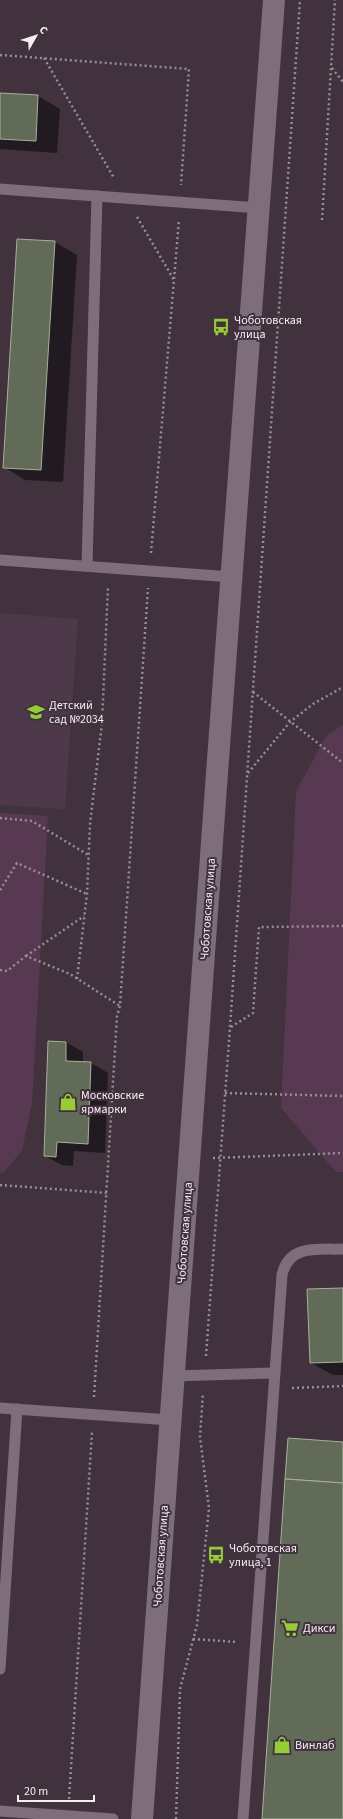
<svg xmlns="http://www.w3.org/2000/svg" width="343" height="1819" font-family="'Source Sans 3',sans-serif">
<rect width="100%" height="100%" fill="#41323e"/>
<polygon fill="#4e394a" points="0,613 78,619 65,809 0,805"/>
<g fill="#573a51">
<polygon points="343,725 343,1172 336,1172 281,1108 296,791 327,735"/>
<polygon points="0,813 48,816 32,1104 22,1151 3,1173 0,1173"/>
</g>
<g fill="#0007">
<polygon points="0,94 38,96 60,109 57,153 0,149"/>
<polygon points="55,242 77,255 63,482 25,480 4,467"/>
<polygon points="66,1042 83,1052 83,1063 91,1063 108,1073 105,1153 74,1151 73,1166 62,1165 45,1156"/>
<polygon points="343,1289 343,1375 333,1375 311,1363"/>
</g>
<g fill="#626a58" stroke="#a7b09c">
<polygon points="0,93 38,95 36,141 0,139"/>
<polygon points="17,239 55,241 41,470 3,468"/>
<polygon points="48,1041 66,1042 66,1061 91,1062 88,1144 57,1142 56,1157 44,1156"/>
<polygon points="343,1288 343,1362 310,1363 307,1289"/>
<polygon points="288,1438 343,1442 343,1483 285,1479"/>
<polygon points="285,1479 343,1483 343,1819 262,1819"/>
</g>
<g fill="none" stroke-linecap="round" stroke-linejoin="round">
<g stroke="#9a8d97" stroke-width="2.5" stroke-dasharray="2 3" stroke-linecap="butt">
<polyline points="0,55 189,69 181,185"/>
<polyline points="44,58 114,178"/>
<polyline points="332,68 343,82"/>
<polyline points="137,217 174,280"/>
<polyline points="322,220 335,0"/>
<polyline points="151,553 179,220"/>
<polyline points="253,692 343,763"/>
<polyline points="248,773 290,722 313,704 343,687"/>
<polyline points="0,818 32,821 90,856"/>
<polyline points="0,890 17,863 87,894"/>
<polyline points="26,956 84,916"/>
<polyline points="0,970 7,971 26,956 70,974 120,1006"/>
<polyline points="77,979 87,894 90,824 102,723 108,586"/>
<polyline points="231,1027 253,1013 259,927 343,926"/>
<polyline points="225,1093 343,1096"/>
<polyline points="213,1158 343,1153"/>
<polyline points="0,1185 108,1193"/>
<polyline points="206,1356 230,1027 300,0"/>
<polyline points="292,1388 343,1386"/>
<polyline points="94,1397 117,1016 120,1006 148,588"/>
<polyline points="193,1639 237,1642"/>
<polyline points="69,1799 92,1432"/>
<polyline points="176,1819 180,1689 197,1625 209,1508 200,1437 203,1393"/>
</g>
<g stroke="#7e6d7a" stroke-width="11">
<polyline points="0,189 258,208"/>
<polyline points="0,560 232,577"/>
<polyline points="87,566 97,196"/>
<polyline points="174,1376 274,1373"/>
<polyline points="0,1408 170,1420"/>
<polyline points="0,1669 17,1409"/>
<polyline points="0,1811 113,1819"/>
<path d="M243,1819L282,1275C289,1244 317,1250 343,1249"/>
</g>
<path stroke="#7e6d7a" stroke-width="22" d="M142,1819C187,1213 227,606 274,0"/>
</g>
<defs>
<g id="bus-bare" transform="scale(1.38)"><path d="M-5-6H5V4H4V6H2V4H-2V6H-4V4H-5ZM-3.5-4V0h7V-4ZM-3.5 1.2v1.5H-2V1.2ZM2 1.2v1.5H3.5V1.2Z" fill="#97cc39" stroke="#41323e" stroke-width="2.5" paint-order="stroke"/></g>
<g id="school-bare" transform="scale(1.38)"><path d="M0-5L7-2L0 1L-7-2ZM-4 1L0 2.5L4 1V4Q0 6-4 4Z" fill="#97cc39" stroke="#41323e" stroke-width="2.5" paint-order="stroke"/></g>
<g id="shop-bare" transform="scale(1.38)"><path d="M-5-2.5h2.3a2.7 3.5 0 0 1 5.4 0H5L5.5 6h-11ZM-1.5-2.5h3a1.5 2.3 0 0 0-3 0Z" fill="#97cc39" stroke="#41323e" stroke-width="2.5" paint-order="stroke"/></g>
<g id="supermarket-bare" transform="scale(1.38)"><path d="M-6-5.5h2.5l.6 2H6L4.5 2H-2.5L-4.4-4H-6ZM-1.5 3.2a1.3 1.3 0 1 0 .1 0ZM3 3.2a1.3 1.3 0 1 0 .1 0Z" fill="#97cc39" stroke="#41323e" stroke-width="2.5" paint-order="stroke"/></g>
</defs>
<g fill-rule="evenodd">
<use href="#bus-bare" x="221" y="327"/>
<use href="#school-bare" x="36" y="712"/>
<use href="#shop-bare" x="68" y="1102"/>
<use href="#bus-bare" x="216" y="1555"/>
<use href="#supermarket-bare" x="290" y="1628"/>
<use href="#shop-bare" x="282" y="1745"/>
</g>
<g text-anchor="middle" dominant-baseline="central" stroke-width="4" stroke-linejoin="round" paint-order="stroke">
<g font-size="12" fill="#f7edf4" stroke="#41323e" text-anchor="start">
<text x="234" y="320">Чоботовская<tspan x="234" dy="14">улица</tspan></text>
<text x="49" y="705">Детский<tspan x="49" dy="14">сад №2034</tspan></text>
<text x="81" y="1095">Московские<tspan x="81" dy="14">ярмарки</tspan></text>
<text x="229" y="1548">Чоботовская<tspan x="229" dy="14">улица, 1</tspan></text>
<text x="303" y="1628">Дикси</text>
<text x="295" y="1745">Винлаб</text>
</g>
<g font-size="12" fill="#f7edf4" stroke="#41323e">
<text transform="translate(208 909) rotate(-86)">Чоботовская улица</text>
<text transform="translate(185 1233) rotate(-86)">Чоботовская улица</text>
<text transform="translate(161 1556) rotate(-86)">Чоботовская улица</text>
</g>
</g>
<g transform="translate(36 36) rotate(51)" stroke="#41323e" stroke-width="3" paint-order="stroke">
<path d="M0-3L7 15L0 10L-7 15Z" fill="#f7edf4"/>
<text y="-6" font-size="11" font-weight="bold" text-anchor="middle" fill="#f7edf4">С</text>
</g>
<path d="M18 1795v6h76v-6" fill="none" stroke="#f7edf4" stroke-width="2"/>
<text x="24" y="1795" font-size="12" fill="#f7edf4" stroke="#41323e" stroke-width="3" paint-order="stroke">20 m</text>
</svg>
